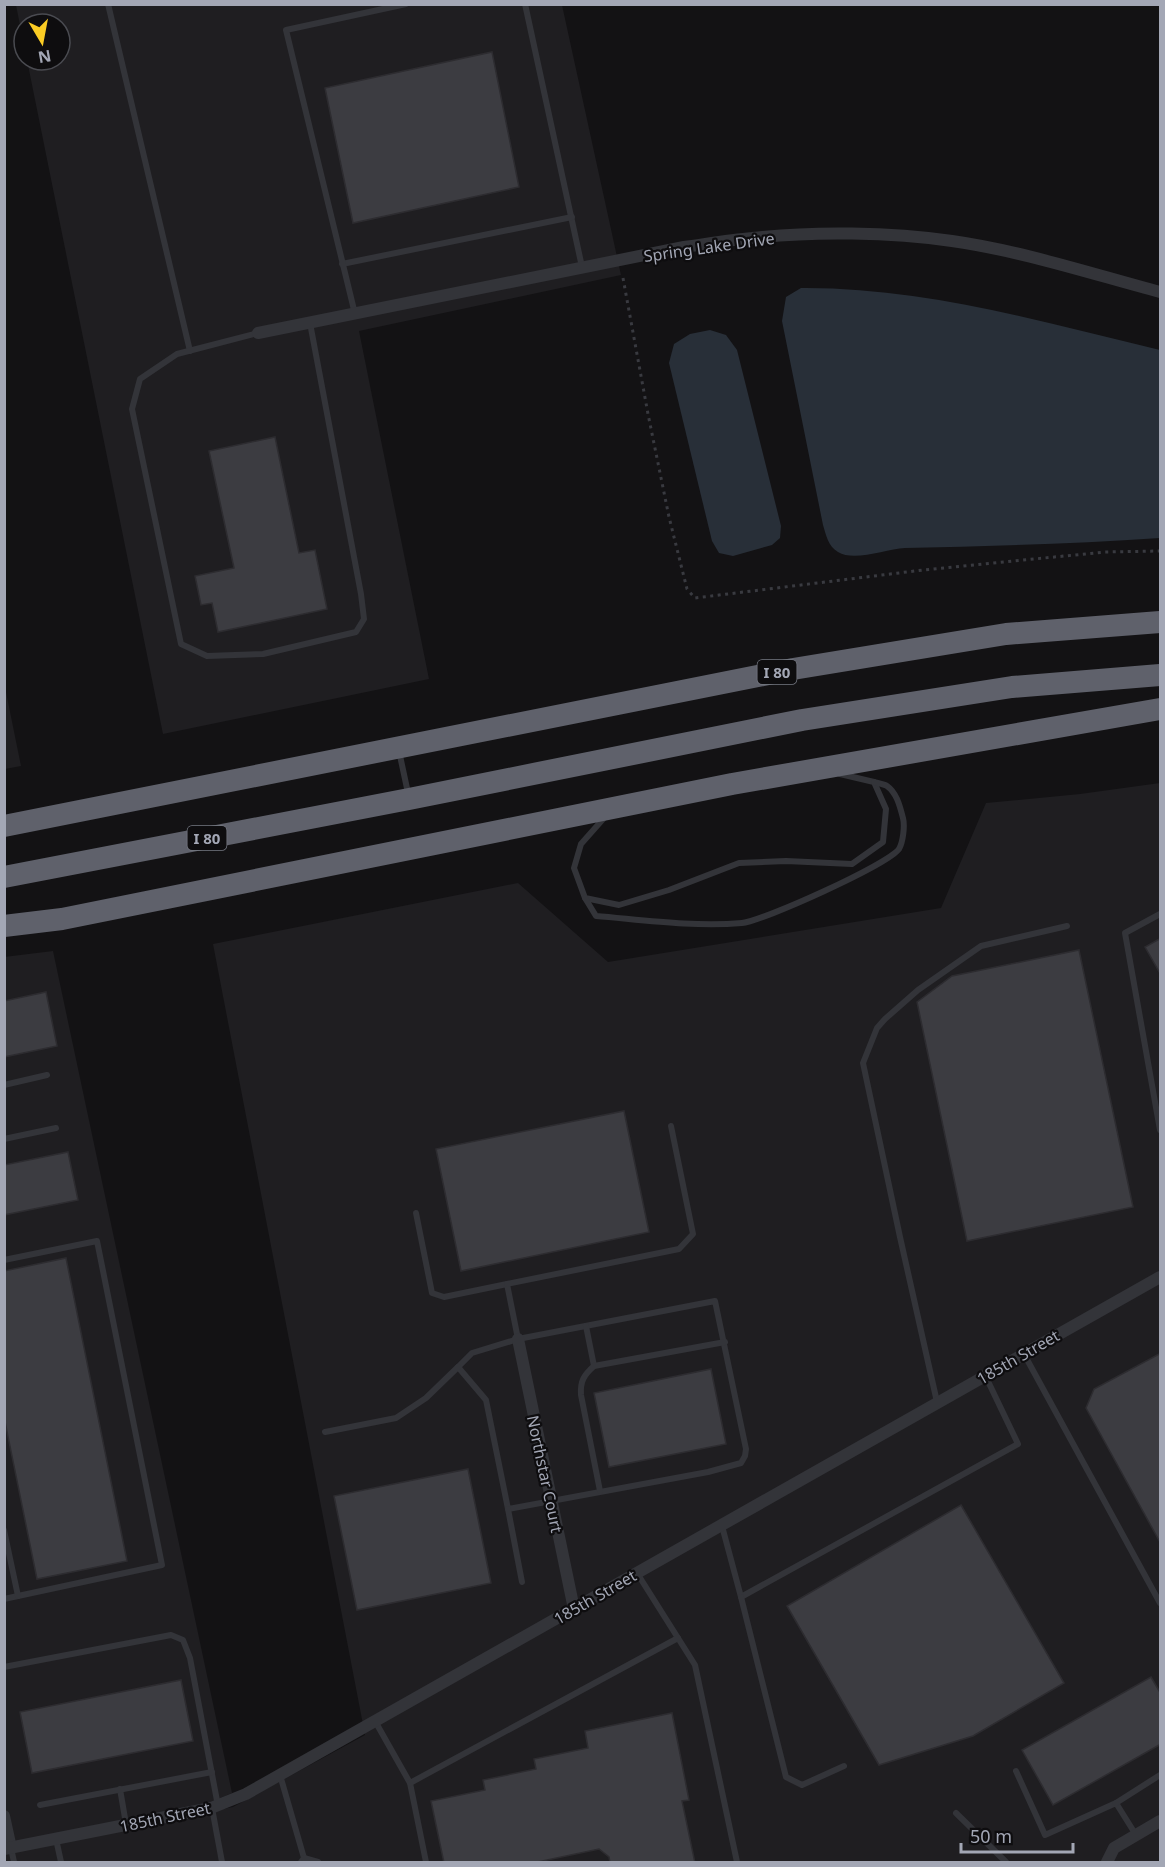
<svg xmlns="http://www.w3.org/2000/svg" width="1165" height="1867" font-family="'Noto Sans',sans-serif">
<rect width="100%" height="100%" fill="#131214"/>
<g fill="#1f1e21">
<polygon points="16,5 562,5 621,275 359,331 429,679 163,734 27,60 60,60 60,24 24,24 24,45"/>
<polygon points="5,687 21,766 5,769 4,769"/>
<polygon points="1160,783 1160,1862 5,1862 5,1853 233,1807 365,1735 213,944 518,883 608,962 941,908 986,803 1080,794"/>
<polygon points="53,951 232,1793 209,1803 4,1844 4,957"/>
</g>
<g fill="#282f38">
<path d="M801,288C923,287 1043,322 1160,350V538C1075,544 990,546 905,548C886,549 854,562 838,552C828,546 826,535 823,525L782,321L786,297Z"/>
<polygon points="710,330 726,335 737,350 781,526 780,538 772,545 733,556 719,553 712,541 669,363 674,344 690,334"/>
</g>
<g fill="#3c3c41" stroke="#2d2c30" stroke-width="1.5">
<polygon points="492,52 519,187 353,223 325,88"/>
<polygon points="275,437 299,553 315,550 327,609 218,632 212,603 201,605 195,576 234,568 209,451"/>
<polygon points="1161,938 1161,975 1145,947"/>
<polygon points="1079,950 1133,1207 967,1241 917,1002 952,976"/>
<polygon points="46,992 57,1046 4,1057 4,1001"/>
<polygon points="624,1111 649,1232 461,1271 436,1149"/>
<polygon points="68,1152 78,1200 4,1215 4,1165"/>
<polygon points="66,1258 127,1561 37,1579 4,1417 4,1271"/>
<polygon points="1161,1353 1161,1544 1086,1408 1094,1389"/>
<polygon points="711,1369 726,1444 609,1467 594,1393"/>
<polygon points="468,1469 491,1583 357,1610 334,1496"/>
<polygon points="961,1505 1064,1683 973,1736 879,1765 787,1606"/>
<polygon points="1151,1677 1161,1694 1161,1744 1053,1805 1022,1750"/>
<polygon points="181,1680 193,1741 32,1773 20,1712"/>
<polygon points="672,1713 689,1800 682,1801 695,1863 610,1863 609,1857 599,1849 533,1863 444,1863 431,1801 485,1790 483,1780 536,1769 534,1759 588,1748 585,1731"/>
</g>
<g fill="none" stroke-linecap="round" stroke-linejoin="round">
<polyline stroke="#393a40" stroke-width="3" stroke-dasharray="3 4.5" stroke-linecap="butt" points="623,278 648,414 669,517 687,589 695,598 923,570 1105,552 1160,551"/>
<g stroke="#333439" stroke-width="6">
<polyline points="108,4 190,351"/>
<polyline points="525,4 582,267"/>
<polyline points="342,264 572,217"/>
<polyline points="355,314 286,30 406,4"/>
<polyline points="258,333 177,354 140,379 132,409 181,644 207,656 263,654 356,632 364,619 361,594 310,323"/>
<polyline points="399,751 408,793"/>
<polyline points="604,818 581,844 574,868 585,898 619,905 669,890 739,863 786,861 852,864 883,842 886,809 874,782 840,774"/>
<path d="M585,898L596,916C644,920 693,927 742,923C763,921 887,865 899,849C903,842 905,826 903,818C900,807 897,793 887,786C884,784 877,783 874,782"/>
<polyline points="1160,914 1125,933 1160,1130"/>
<polyline points="4,1085 47,1075"/>
<polyline points="4,1139 56,1128"/>
<polyline points="416,1213 432,1293 444,1297 507,1284 518,1339"/>
<polyline points="4,1260 97,1241 162,1565 4,1599"/>
<polyline points="507,1284 679,1249 693,1234 671,1126"/>
<polygon points="715,1301 746,1449 745,1456 741,1463 708,1472 508,1509 486,1400 458,1367 472,1353 518,1339"/>
<polyline points="586,1326 594,1366"/>
<polyline points="1024,1354 1160,1603"/>
<polyline points="937,1402 900,1237 863,1063 877,1028 885,1019 918,990 981,946 1067,926"/>
<polyline points="325,1432 396,1418 426,1398 458,1367"/>
<path d="M600,1491L581,1395C580,1381 584,1375 594,1366L725,1342"/>
<polyline points="508,1509 522,1582"/>
<polyline points="722,1526 741,1597 1018,1444 985,1375"/>
<polyline points="4,1530 18,1596"/>
<polyline points="637,1573 695,1665 737,1862"/>
<polyline points="741,1597 786,1777 802,1785 844,1766"/>
<polyline points="4,1667 171,1635 183,1640 190,1658 218,1806"/>
<polyline points="375,1721 410,1783 426,1862"/>
<polyline points="1016,1771 1045,1835 1116,1803 1136,1835"/>
<polyline points="280,1775 304,1858 301,1862"/>
<polyline points="410,1783 678,1638"/>
<polyline points="120,1789 126,1824"/>
<polyline points="1116,1803 1160,1775"/>
<polyline points="40,1805 212,1772"/>
<polyline points="212,1808 222,1862"/>
<polyline points="956,1813 1006,1862"/>
<polyline points="56,1839 61,1862"/>
<polyline points="11,1848 14,1862"/>
<polyline points="304,1858 318,1862"/>
</g>
<g stroke="#333439" stroke-width="12">
<path d="M258,333L684,247C706,244 729,240 752,238C813,231 891,232 952,241C1022,251 1092,274 1160,292"/>
<polyline points="518,1339 574,1609"/>
<polyline points="4,1816 11,1848"/>
<polyline points="4,1849 211,1808 246,1794 1160,1277"/>
<polyline points="1107,1862 1114,1848 1160,1821"/>
</g>
<g stroke="#5f616b" stroke-width="22">
<polyline points="4,826 793,669 1006,634 1160,622"/>
<polyline points="4,877 409,799 802,720 1012,687 1160,675"/>
<polyline points="4,926 62,919 732,784 1160,709"/>
</g>
</g>
<g text-anchor="middle" dominant-baseline="central" stroke-width="4.5" stroke-linejoin="round" paint-order="stroke">
<g fill="#0e0d0f" stroke="#767983" stroke-width="1.5">
<rect x="757.5" y="660" width="39" height="24" rx="4.5"/>
<rect x="187.5" y="826" width="39" height="24" rx="4.5"/>
</g>
<g font-size="15" font-weight="bold" fill="#a3a7b5">
<text x="777" y="672">I 80</text>
<text x="207" y="838">I 80</text>
</g>
<g font-size="16" fill="#a3a7b5" stroke="#0e0d0f">
<text transform="translate(709 247) rotate(-8)">Spring Lake Drive</text>
<text transform="translate(1018 1357) rotate(-30)">185th Street</text>
<text transform="translate(545 1474) rotate(78)">Northstar Court</text>
<text transform="translate(595 1597) rotate(-30)">185th Street</text>
<text transform="translate(165 1817) rotate(-12)">185th Street</text>
</g>
</g>
<rect width="1165" height="1867" fill="none" stroke="#a3a7b5" stroke-width="12"/>
<g transform="translate(42 42) rotate(170)"><circle r="28" fill="#0e0d0f" stroke="#4a4b51" stroke-width="1.5"/>
<path d="M0-4.5L10 22L0 15L-10 22Z" fill="#fbcc24"/>
<text y="-9" font-size="16" font-weight="bold" text-anchor="middle" fill="#a3a7b5">N</text>
</g>
<path d="M961 1843v9h112v-9" fill="none" stroke="#a3a7b5" stroke-width="3"/>
<text x="970" y="1843" font-size="18" fill="#a3a7b5" stroke="#0e0d0f" stroke-width="4.5" paint-order="stroke">50 m</text>
</svg>
